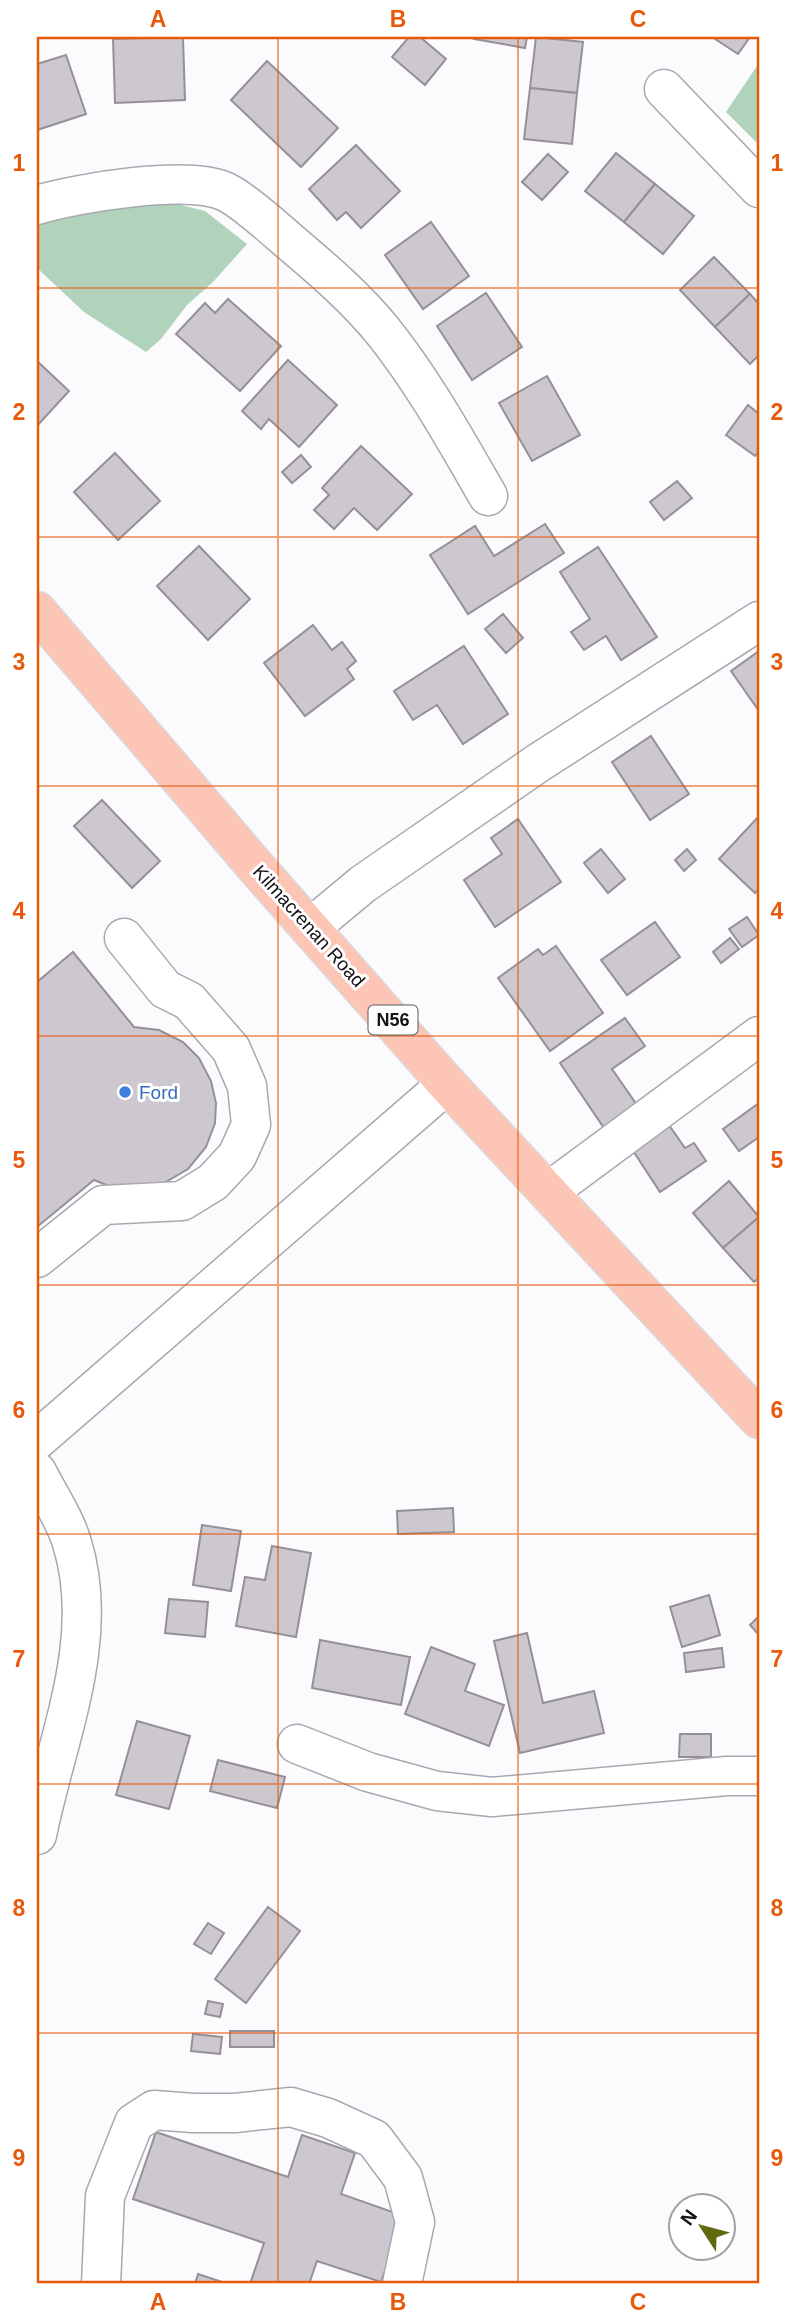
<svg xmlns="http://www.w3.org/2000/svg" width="796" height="2321" font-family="Helvetica,sans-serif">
<rect width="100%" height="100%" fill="#fbfbfe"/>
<g fill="#b1d3bc">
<polygon points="759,63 759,145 726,112"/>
<polygon points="177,204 205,211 247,244 213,282 187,305 161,339 146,352 84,312 37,268 37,217 89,207"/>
</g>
<g fill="#cdc8cf" stroke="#959097" stroke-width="2">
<polygon points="183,37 185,100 115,103 113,39"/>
<polygon points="409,37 420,37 446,59 425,85 392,57"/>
<polygon points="475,37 527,37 525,48 474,39"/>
<polygon points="536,37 583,42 577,93 530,88"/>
<polygon points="712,37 750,37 738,54"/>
<polygon points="66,55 86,114 37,130 37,64"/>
<polygon points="267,61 338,128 301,167 231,100"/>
<polygon points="530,88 577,93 572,144 524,139"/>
<polygon points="356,145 400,191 361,228 346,212 337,220 309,189"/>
<polygon points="616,153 655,184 624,222 585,191"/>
<polygon points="548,154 568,172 542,200 522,182"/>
<polygon points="655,184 694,216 663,254 624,222"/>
<polygon points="431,222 469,276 423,309 385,255"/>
<polygon points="714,257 750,294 715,327 680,290"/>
<polygon points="486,293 522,347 472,380 437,326"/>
<polygon points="750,294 759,304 759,355 750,364 715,327"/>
<polygon points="228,299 281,346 240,391 176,334 205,303 215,313"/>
<polygon points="288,360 337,405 299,447 269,419 261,429 242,411"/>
<polygon points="37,361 69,391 37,426"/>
<polygon points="547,376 580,435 532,461 499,403"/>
<polygon points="748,405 759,414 759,451 755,456 726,435"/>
<polygon points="361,446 412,494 377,530 354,508 334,529 314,510 329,495 322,488"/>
<polygon points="115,453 160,501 118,540 74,492"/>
<polygon points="301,455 311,467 292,483 282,472"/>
<polygon points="677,481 692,498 664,520 650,502"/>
<polygon points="545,524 564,553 468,614 430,555 475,526 494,556"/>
<polygon points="199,546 250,599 208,640 157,586"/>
<polygon points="598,547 657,637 621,660 606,636 584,650 571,632 590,619 560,572"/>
<polygon points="503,614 523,638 506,653 485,629"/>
<polygon points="313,625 332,650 342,642 356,661 347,669 354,679 305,716 264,663"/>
<polygon points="464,646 508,714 463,744 437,705 413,720 394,691"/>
<polygon points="759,651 759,711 731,671"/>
<polygon points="651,736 689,794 650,820 612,762"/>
<polygon points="102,800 160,861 132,888 74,826"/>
<polygon points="759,816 759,888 755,893 719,859"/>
<polygon points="518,819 561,882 495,927 464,880 502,854 491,838"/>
<polygon points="601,849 625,879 608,893 584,863"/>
<polygon points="687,849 696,860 684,871 675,860"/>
<polygon points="747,917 759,935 742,947 729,929"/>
<polygon points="655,922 680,957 627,995 601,960"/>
<polygon points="730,938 739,949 721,963 713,952"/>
<polygon points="556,946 603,1013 550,1051 498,978 538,949 543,955"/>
<polygon points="73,952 134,1027 159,1030 183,1042 199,1058 211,1081 216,1103 215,1123 206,1147 188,1169 159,1186 114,1188 94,1180 37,1227 37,982"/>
<polygon points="625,1018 645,1046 612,1069 637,1105 604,1128 560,1063"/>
<polygon points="759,1103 759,1137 739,1151 723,1129"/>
<polygon points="662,1115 685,1148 694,1143 706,1161 660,1192 626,1140"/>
<polygon points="729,1181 759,1217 723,1248 693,1213"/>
<polygon points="759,1217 759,1278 754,1282 723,1248"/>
<polygon points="453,1508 454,1532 398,1534 397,1511"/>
<polygon points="202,1525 241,1531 231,1591 193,1585"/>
<polygon points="272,1546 311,1553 296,1637 236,1626 245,1577 265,1580"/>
<polygon points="709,1595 720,1635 682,1647 670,1607"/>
<polygon points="169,1599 208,1602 205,1637 165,1633"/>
<polygon points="759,1616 759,1635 750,1625"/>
<polygon points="527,1633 543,1703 594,1691 604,1733 520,1753 494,1641"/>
<polygon points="320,1640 410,1657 401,1705 312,1688"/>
<polygon points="431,1647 475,1664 465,1691 504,1705 489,1746 405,1714"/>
<polygon points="722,1648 724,1667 686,1672 684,1653"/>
<polygon points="137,1721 190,1736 169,1809 116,1795"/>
<polygon points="680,1734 711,1734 711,1757 679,1757"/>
<polygon points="218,1760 285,1777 277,1808 210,1791"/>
<polygon points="268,1907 300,1931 246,2003 215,1979"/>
<polygon points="208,1923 224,1933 211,1954 194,1944"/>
<polygon points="208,2001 223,2004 220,2017 205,2014"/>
<rect x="230" y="2031" width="44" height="16"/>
<polygon points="193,2034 222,2037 220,2054 191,2051"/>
<polygon points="156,2132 288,2177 302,2135 355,2153 341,2194 404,2216 381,2282 317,2261 309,2284 250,2284 264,2243 133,2199"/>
<polygon points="198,2274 228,2284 195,2284"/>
</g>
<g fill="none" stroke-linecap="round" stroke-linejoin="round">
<g stroke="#a8a9b0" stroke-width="41">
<g id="minor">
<polyline points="664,89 759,188"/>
<path d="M37,205C77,193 189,174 226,192C243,200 274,228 289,241C322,269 355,297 382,330C423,381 455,439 488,496"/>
<polyline points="310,928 363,884 538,763 759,621"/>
<polyline points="548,1192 759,1036"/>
<polyline points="37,1258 103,1205 182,1201 213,1182 237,1156 251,1125 247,1086 231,1049 189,1001 165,989 124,938"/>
<polyline points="37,1440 447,1084"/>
<path d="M37,1472C48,1494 65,1519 72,1543C102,1640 56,1740 37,1835"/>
<polyline points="297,1744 368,1772 437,1791 492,1797 727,1776 759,1776"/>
<polyline points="101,2284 105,2196 134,2123 154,2110 193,2113 235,2113 291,2107 328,2118 374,2139 403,2178 415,2222 402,2284"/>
</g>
</g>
<g stroke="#d9d9da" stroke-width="41">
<polyline id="major" points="37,611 255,866 447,1084 759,1419"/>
</g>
<use href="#minor" stroke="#fff" stroke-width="38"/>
<use href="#major" stroke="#fcc5b6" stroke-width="38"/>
</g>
<path fill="none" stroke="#e8590c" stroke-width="2" stroke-opacity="0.55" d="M278,37V2284M518,37V2284M37,288H759M37,537H759M37,786H759M37,1036H759M37,1285H759M37,1534H759M37,1784H759M37,2033H759"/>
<circle fill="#3f7fe0" stroke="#fff" stroke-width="2.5" cx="125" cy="1092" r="7"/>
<g text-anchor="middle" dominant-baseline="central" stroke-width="6" stroke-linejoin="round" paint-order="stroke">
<rect fill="#fff" stroke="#5a5a5c" stroke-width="2" x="368.5" y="1005.5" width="49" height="29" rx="5"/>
<g font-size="18" font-weight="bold" fill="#131316">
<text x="393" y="1020">N56</text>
</g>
<g font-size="19" fill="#131316" stroke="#fff">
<text transform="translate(309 926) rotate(48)">Kilmacrenan Road</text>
</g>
<g font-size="19" fill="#366cbe" stroke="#fff" text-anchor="start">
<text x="139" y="1092">Ford</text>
</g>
</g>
<rect width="796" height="2321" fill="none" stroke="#ffffff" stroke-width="77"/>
<g transform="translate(702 2227) rotate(306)"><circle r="33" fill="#ffffff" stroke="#a1a1a2" stroke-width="2"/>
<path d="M0-5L12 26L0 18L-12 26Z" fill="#626a0f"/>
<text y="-10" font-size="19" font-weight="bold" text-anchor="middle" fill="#131316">N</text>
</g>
<rect x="38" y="38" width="720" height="2244" fill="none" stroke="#e8590c" stroke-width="2.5"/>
<g font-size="23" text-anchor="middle" font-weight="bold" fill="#e8590c">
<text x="158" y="27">A</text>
<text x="398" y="27">B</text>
<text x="638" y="27">C</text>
<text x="19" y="171">1</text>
<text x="777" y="171">1</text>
<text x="19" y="420">2</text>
<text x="777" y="420">2</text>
<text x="19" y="670">3</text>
<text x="777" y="670">3</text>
<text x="19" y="919">4</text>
<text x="777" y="919">4</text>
<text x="19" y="1168">5</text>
<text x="777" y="1168">5</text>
<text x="19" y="1418">6</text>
<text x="777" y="1418">6</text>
<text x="19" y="1667">7</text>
<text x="777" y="1667">7</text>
<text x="19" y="1916">8</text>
<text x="777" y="1916">8</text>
<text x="19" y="2166">9</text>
<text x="777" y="2166">9</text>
<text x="158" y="2310">A</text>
<text x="398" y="2310">B</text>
<text x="638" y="2310">C</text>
</g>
</svg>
